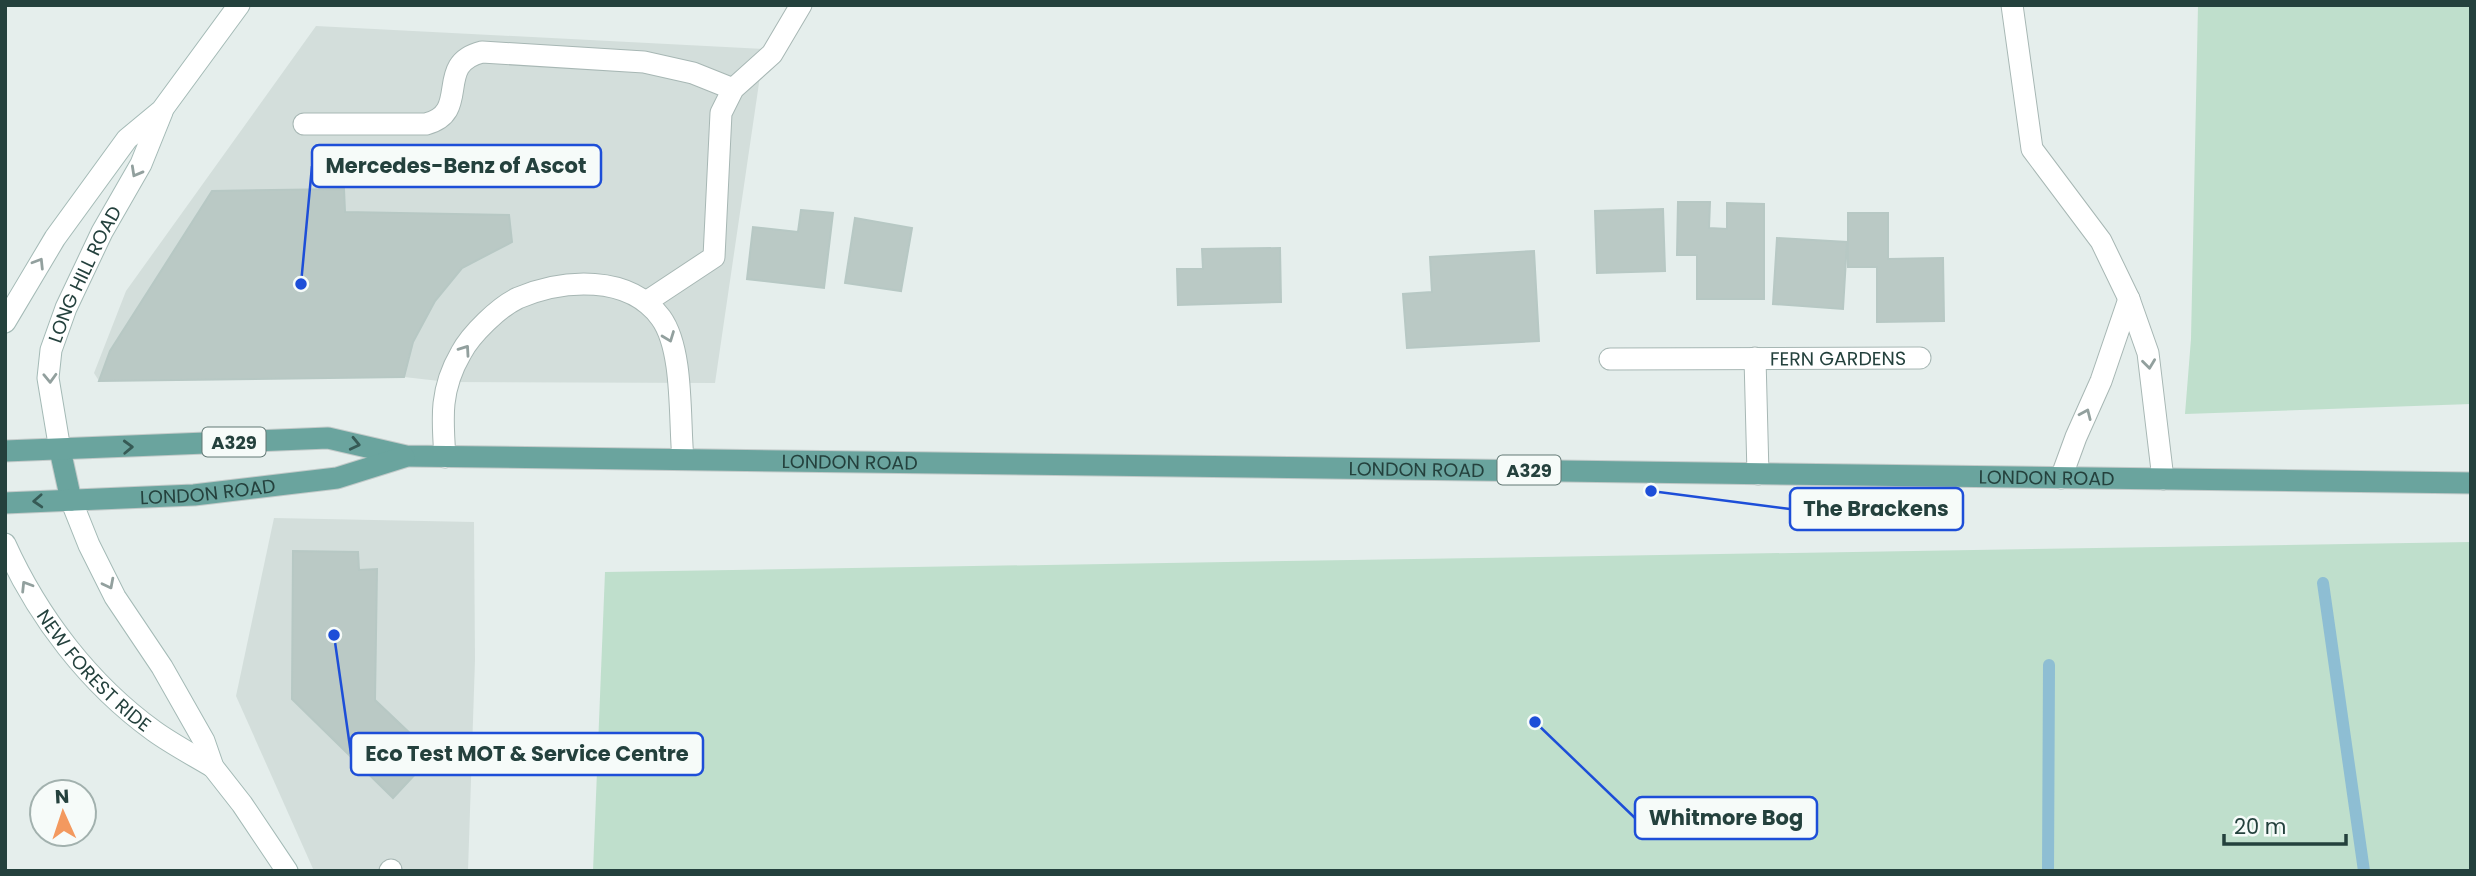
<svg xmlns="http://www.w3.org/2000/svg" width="2476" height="876" font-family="Poppins,sans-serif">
<rect width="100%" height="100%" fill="#e5eeec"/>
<g fill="#d3dedb">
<polygon points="316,26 764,49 715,383 448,382 404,377 99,381 94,373 126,291"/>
<polygon points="274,518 474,522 475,660 468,871 314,871 236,696"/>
</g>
<g fill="#bfdfcc">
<polygon points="2198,5 2471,5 2471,404 2185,414 2191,339"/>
<polygon points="2471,542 2471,871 593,871 605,572"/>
</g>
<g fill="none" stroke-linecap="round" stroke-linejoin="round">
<g stroke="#8ebed3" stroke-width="12">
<polyline points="2323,583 2364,871"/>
<polyline points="2048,871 2049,665"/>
</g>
</g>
<g fill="#bac9c5" stroke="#b7c8c4" stroke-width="2">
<polygon points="344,189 345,212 509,215 512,242 462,268 435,301 413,342 404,377 99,381 110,351 212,191"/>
<polygon points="1678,202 1710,202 1709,228 1727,229 1727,203 1764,204 1764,299 1697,299 1697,255 1677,255"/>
<polygon points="1663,209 1665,271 1597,273 1595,211"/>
<polygon points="801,210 833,213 824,288 747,279 753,227 798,232"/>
<polygon points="1848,213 1888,213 1888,259 1943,258 1944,321 1877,322 1877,267 1848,267"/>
<polygon points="855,218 912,228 901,291 845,283"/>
<polygon points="1777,238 1847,242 1843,309 1773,304"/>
<polygon points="1280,248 1281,302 1178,305 1177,269 1203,269 1202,249"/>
<polygon points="1534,251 1539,341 1407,348 1403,294 1432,292 1430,257"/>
<polygon points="293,551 358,552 359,570 377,569 375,700 433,755 393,798 292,699"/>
</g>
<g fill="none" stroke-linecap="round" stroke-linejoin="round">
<g stroke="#a7b7b4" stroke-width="23">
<g id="lane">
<path d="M304,124H426C472,112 433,64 482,52L644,62L693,73L733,89"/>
<polyline points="646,302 714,257 721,113 733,89 772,54 801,5"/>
<polyline points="1755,358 1758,474"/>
<path id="s1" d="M1610,359L1920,358"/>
<path d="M445,457C442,417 440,389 461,353C471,334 499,307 518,298C563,279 629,274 661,318C684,350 679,420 683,459"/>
<polyline points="390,871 391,870"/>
</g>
</g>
<g stroke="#a7b7b4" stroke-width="23">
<g id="street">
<polyline points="2012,5 2032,149 2101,241 2129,299 2148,353 2163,479"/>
<polyline points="2061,478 2076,437 2101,381 2129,299"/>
</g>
</g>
<g stroke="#a4bab6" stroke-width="23">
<g id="secondary">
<polyline points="5,322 55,238 127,139 162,110 239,5"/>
<path id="s2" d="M60,450L48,378L51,350L66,308L102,232L141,164L162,112"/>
<polyline points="71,500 89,545 115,597 162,667 204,741 213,767 242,804 287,871"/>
<path id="s3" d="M5,544C38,617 89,684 154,731C172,744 193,755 213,767"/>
</g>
</g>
<g stroke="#c2cac9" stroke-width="23">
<g id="primary">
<polyline points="60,450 71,500"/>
<path id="s4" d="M5,451L328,438L406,456L2471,483"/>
<path id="s5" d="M5,503L194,495L337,478L404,457"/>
</g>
</g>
<use href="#lane" stroke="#fff" stroke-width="21"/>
<use href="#street" stroke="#fff" stroke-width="21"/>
<use href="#secondary" stroke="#fff" stroke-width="21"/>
<use href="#primary" stroke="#6aa49e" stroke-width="21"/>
</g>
<defs><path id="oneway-chevron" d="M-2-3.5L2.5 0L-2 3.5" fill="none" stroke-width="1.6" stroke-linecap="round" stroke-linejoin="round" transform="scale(1.75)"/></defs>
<g stroke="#92a09e">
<use href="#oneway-chevron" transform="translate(136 172) rotate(119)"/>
<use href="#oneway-chevron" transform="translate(39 263) rotate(-58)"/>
<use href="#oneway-chevron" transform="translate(669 337) rotate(69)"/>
<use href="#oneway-chevron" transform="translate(465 350) rotate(-55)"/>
<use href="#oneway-chevron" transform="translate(2149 364) rotate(83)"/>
<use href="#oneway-chevron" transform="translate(50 378) rotate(88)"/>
<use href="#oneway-chevron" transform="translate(2086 414) rotate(-66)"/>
<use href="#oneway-chevron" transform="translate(109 584) rotate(63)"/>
<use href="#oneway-chevron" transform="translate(26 586) rotate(-122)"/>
</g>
<g stroke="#365a55">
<use href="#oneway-chevron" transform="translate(355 444) rotate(13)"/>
<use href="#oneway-chevron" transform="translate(128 447) rotate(-2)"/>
<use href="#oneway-chevron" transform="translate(38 501) rotate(177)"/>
</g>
<g text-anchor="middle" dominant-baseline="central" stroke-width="7" stroke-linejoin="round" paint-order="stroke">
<g fill="#f6fbf9" stroke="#637975" stroke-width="2">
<rect x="202.5" y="427.5" width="63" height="29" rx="5"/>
<rect x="1497.5" y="455.5" width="63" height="29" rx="5"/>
</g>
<g font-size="18" font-weight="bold" fill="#24413d">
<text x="234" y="442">A329</text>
<text x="1529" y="470">A329</text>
</g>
<g font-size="19" fill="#24413d" stroke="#f6fbf9">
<text stroke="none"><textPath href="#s2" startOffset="184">LONG HILL ROAD</textPath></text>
<text stroke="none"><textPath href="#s1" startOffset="228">FERN GARDENS</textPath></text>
<text stroke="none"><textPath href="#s4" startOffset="847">LONDON ROAD</textPath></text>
<text stroke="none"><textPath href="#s4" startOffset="1414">LONDON ROAD</textPath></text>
<text stroke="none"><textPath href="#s4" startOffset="2044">LONDON ROAD</textPath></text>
<text stroke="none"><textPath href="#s5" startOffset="203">LONDON ROAD</textPath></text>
<text stroke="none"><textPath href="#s3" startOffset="156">NEW FOREST RIDE</textPath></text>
</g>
</g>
<path fill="none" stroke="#1d4ed8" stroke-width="2.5" d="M301 284L312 166M1651 491L1790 509M334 635L351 754M1535 722L1635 818"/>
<g fill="#1d4ed8" stroke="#f6fbf9" stroke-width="2.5">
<circle cx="301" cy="284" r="7"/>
<circle cx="1651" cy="491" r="7"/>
<circle cx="334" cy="635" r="7"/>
<circle cx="1535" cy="722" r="7"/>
</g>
<g fill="#f6fbf9" stroke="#1d4ed8" stroke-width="2.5">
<rect x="312" y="145" width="289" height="42" rx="7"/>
<rect x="1790" y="488" width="173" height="42" rx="7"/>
<rect x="351" y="733" width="352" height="42" rx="7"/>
<rect x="1635" y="797" width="182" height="42" rx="7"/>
</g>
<g font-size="21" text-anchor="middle" font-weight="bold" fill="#24413d">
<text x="456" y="173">Mercedes-Benz of Ascot</text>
<text x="1876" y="516">The Brackens</text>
<text x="527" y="761">Eco Test MOT &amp; Service Centre</text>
<text x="1726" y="825">Whitmore Bog</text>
</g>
<rect width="2476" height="876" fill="none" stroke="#24413d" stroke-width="14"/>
<g transform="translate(63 813) rotate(357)"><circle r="33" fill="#f6fbf9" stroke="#a2b1ae" stroke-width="2"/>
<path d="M0-5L12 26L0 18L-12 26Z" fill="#f3995f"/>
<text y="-10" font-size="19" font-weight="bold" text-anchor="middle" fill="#24413d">N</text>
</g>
<path d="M2224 834v10h122v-10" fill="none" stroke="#24413d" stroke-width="3.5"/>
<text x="2234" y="834" font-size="21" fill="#24413d" stroke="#f6fbf9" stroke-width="5" paint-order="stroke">20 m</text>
</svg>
